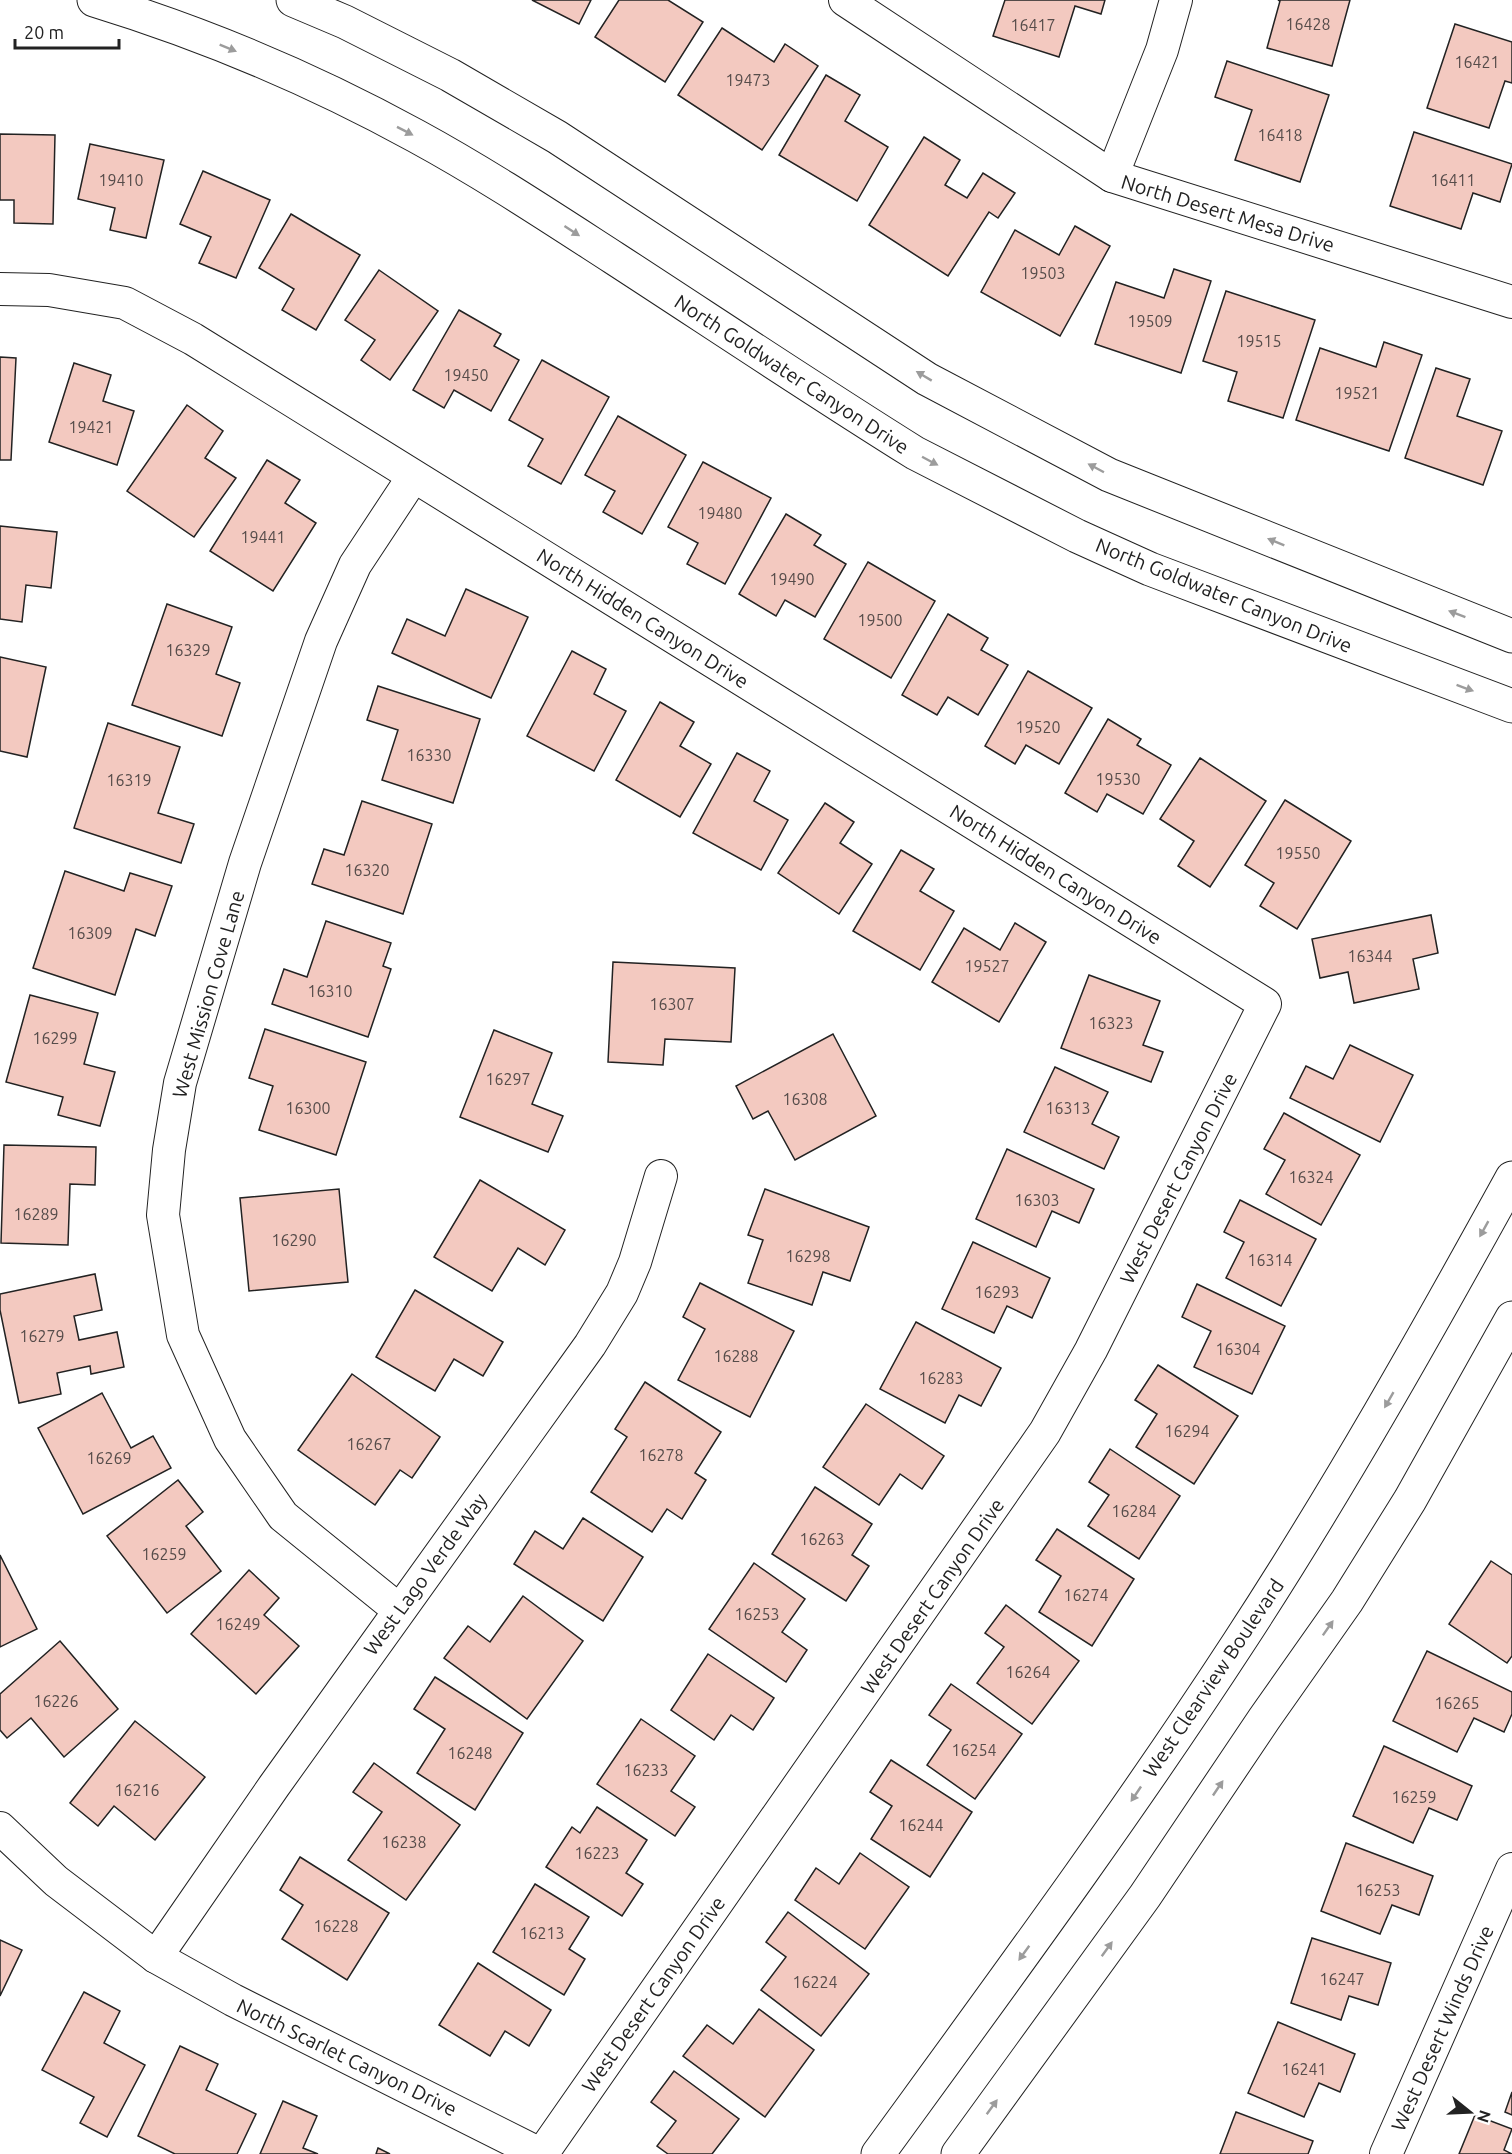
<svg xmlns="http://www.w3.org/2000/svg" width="1512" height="2154" font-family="Ubuntu,sans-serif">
<rect width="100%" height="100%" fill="#fff"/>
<g fill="#f3c9c0" stroke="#222" stroke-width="1.5">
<polygon points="532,0 591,0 579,24"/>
<polygon points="619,0 668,0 703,22 665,82 595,37"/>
<polygon points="1005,0 1105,0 1101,14 1075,6 1059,57 993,36"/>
<polygon points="1278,0 1350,0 1332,66 1267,48 1280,1"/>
<polygon points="1455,24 1512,42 1512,83 1505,81 1489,128 1427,108"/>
<polygon points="722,28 774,62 785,44 818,66 762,150 678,95"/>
<polygon points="1227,61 1329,95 1300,182 1235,160 1252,110 1215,97"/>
<polygon points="826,75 860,95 845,121 888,147 857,201 779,155"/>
<polygon points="1414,132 1512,164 1500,202 1473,193 1461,229 1390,206"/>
<polygon points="0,134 55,135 53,224 14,223 14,200 0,200"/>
<polygon points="924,137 960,160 945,185 967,198 983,173 1015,193 998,218 989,212 948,276 869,225"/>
<polygon points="90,144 164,160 146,238 110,230 115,208 78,199"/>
<polygon points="203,171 270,200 236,278 199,263 211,237 180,224"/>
<polygon points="291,214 360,255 316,330 282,310 294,289 259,268"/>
<polygon points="1075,226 1110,246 1060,336 981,292 1015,230 1059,255"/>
<polygon points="1174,269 1211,281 1181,373 1095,344 1116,282 1164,298"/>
<polygon points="379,270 438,311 390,380 361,360 375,340 345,320"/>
<polygon points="1226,291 1315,320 1283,418 1228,401 1237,372 1203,361"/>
<polygon points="459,310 501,334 494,346 519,360 491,411 454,390 444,408 413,390"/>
<polygon points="1384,342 1422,355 1389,451 1296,420 1320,348 1376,367"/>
<polygon points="0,357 16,358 11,460 0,460"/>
<polygon points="542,360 609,397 561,484 528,466 543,439 509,420"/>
<polygon points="74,363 111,375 103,401 134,411 117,465 49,442"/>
<polygon points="1436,368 1470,379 1457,416 1502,431 1483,485 1405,458"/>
<polygon points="187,405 223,431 205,458 236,478 194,537 127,491"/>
<polygon points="618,416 686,455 642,534 603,512 615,491 585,475"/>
<polygon points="267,460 300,480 285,503 316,523 273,591 210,551"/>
<polygon points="703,462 771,498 725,584 687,564 698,543 668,527"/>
<polygon points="786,514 821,535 814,545 846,564 815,617 785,600 776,616 739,594"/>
<polygon points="0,526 57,532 51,588 26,585 22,622 0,619"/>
<polygon points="868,562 935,601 891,678 824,639"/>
<polygon points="466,589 528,617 491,698 392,653 407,619 445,636"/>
<polygon points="167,604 232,627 216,674 240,683 222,736 132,705"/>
<polygon points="948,614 988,638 981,650 1008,665 978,715 948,697 937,715 902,695"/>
<polygon points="572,651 606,669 594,694 626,711 594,771 527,736"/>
<polygon points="0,657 46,667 27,757 0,751"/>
<polygon points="1028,671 1092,708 1059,764 1026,745 1015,764 985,746"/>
<polygon points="378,686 480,719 453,803 382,780 398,730 367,720"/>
<polygon points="660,702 694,722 680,746 711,764 680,817 616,780"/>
<polygon points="1108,719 1141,739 1137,745 1171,765 1143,814 1107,794 1097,812 1065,793"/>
<polygon points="108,723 180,747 158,813 194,824 181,863 74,828"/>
<polygon points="737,753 770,771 754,801 788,820 761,870 693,833"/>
<polygon points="1200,758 1266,801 1210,887 1178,866 1194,841 1160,819"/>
<polygon points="1285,800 1351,841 1297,929 1260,906 1274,883 1245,865"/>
<polygon points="362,801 432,824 403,914 312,884 324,849 344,855"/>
<polygon points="825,803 854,822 840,843 872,864 839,914 778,873"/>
<polygon points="901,850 934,869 920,891 954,911 920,970 853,931"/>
<polygon points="65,871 124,891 130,873 172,886 155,936 136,929 115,995 33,968"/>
<polygon points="1431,915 1438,953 1413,959 1419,989 1354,1003 1348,972 1320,978 1312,939"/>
<polygon points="326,921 391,943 383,966 391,969 368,1037 272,1004 284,969 307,977"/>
<polygon points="1015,923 1046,942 999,1022 932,982 964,928 1000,950"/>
<polygon points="613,962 735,968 731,1042 665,1039 663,1065 608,1062"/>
<polygon points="1089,975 1160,1001 1143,1045 1163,1052 1151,1082 1061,1048"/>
<polygon points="30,995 98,1013 84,1064 115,1072 100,1126 58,1115 63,1097 6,1082"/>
<polygon points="265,1029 366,1062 336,1155 259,1130 273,1086 249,1078"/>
<polygon points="494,1030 552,1053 532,1104 563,1116 548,1152 460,1117"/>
<polygon points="833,1034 876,1116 795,1160 768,1111 753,1119 736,1086"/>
<polygon points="1350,1045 1413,1075 1380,1142 1290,1098 1306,1066 1333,1079"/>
<polygon points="1055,1067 1108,1092 1092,1124 1119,1137 1104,1169 1024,1132"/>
<polygon points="1284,1113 1360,1155 1321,1225 1266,1194 1285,1160 1264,1149"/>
<polygon points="4,1145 96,1147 95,1185 70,1184 68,1245 1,1243"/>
<polygon points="1007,1149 1094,1189 1079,1223 1052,1211 1036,1247 976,1219"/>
<polygon points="480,1180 565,1230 545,1265 518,1248 492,1291 434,1257"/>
<polygon points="339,1189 348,1282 249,1291 240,1198"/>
<polygon points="765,1189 869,1227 850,1281 823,1272 812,1305 748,1283 763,1240 748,1235"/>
<polygon points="1240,1200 1316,1239 1281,1306 1226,1278 1244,1242 1224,1232"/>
<polygon points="973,1242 1050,1278 1032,1318 1007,1306 994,1333 942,1309"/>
<polygon points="95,1274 102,1310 74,1316 79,1340 117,1332 124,1367 91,1374 90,1366 57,1373 61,1394 19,1403 0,1310 0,1294"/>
<polygon points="700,1283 794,1331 750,1417 678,1380 705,1329 683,1317"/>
<polygon points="1197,1284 1285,1326 1252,1394 1194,1367 1211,1331 1182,1317"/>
<polygon points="415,1290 503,1342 483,1376 454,1359 435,1391 376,1357"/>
<polygon points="916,1322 1001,1368 981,1406 959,1395 945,1423 880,1389"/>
<polygon points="1158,1365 1238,1416 1194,1484 1136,1447 1157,1414 1135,1400"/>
<polygon points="352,1374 440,1437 412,1478 400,1470 375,1505 298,1450"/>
<polygon points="645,1382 721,1432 695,1473 706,1480 682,1519 667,1509 652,1532 591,1492 627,1437 615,1429"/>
<polygon points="102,1393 131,1448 153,1436 171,1468 83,1514 38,1428"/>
<polygon points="866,1404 944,1456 922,1489 900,1474 879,1505 823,1467"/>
<polygon points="1110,1449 1180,1496 1139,1559 1088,1526 1109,1495 1089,1482"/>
<polygon points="178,1480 203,1512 186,1526 221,1571 167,1613 107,1536"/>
<polygon points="815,1487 872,1524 852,1555 869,1566 846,1601 772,1554"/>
<polygon points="583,1518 643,1557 603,1621 514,1564 535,1531 563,1549"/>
<polygon points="1057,1529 1134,1579 1092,1646 1039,1612 1061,1576 1036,1560"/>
<polygon points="0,1555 37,1629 0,1647"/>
<polygon points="1491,1561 1512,1575 1512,1656 1507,1663 1449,1624"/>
<polygon points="754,1563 805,1599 782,1632 807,1650 786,1682 709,1629"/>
<polygon points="249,1570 279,1598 264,1615 299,1646 256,1694 191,1634"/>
<polygon points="523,1596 583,1641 527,1719 444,1658 468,1626 490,1642"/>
<polygon points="1006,1605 1079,1661 1032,1724 977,1683 1004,1647 985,1633"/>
<polygon points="60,1641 118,1709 64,1757 31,1718 7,1738 0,1730 0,1694"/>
<polygon points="1427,1651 1512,1692 1512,1714 1504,1732 1474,1718 1457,1752 1393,1721"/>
<polygon points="708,1654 774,1698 753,1730 731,1715 714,1740 671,1710"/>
<polygon points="435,1677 523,1733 475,1810 417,1773 445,1729 414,1709"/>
<polygon points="951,1684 1022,1734 975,1799 927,1765 951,1730 929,1715"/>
<polygon points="641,1719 695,1756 671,1791 695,1807 675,1836 597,1784"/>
<polygon points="135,1721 205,1777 155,1840 114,1806 98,1826 70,1803"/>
<polygon points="1384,1746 1472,1786 1457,1820 1429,1808 1413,1843 1353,1816"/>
<polygon points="891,1760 972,1812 930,1877 871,1839 892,1806 870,1792"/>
<polygon points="374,1763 460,1825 406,1900 348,1860 382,1812 353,1792"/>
<polygon points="597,1807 647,1840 626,1873 643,1884 622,1916 546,1867 572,1827 580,1833"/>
<polygon points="1346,1843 1433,1876 1419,1915 1392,1905 1380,1934 1321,1911"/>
<polygon points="860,1853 909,1887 865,1949 795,1900 816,1868 839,1884"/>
<polygon points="300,1857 389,1913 347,1980 282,1939 303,1905 280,1890"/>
<polygon points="535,1884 589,1917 569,1949 585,1959 564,1995 493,1952"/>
<polygon points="788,1912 869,1974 821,2036 761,1990 786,1957 766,1942"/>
<polygon points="1312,1938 1391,1963 1378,2005 1349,1996 1341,2020 1291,2003"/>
<polygon points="0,1940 22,1950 0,1996"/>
<polygon points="478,1963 551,2010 529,2046 505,2031 490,2056 439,2025"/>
<polygon points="84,1992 120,2011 104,2043 145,2065 107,2137 80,2123 94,2097 42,2070"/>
<polygon points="759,2009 814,2050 765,2117 683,2056 707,2025 733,2044"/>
<polygon points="1278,2022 1355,2054 1340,2092 1319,2083 1304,2117 1248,2093"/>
<polygon points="180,2046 218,2064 206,2090 256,2114 237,2154 175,2154 138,2136"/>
<polygon points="674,2071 739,2119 712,2154 668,2154 657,2146 676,2121 651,2102"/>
<polygon points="1512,2092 1512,2115 1505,2112"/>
<polygon points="283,2101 317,2116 303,2148 318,2154 260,2154"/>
<polygon points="1236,2112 1313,2141 1308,2154 1220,2154"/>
<polygon points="1475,2115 1512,2129 1504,2150 1512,2154 1459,2154"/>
<polygon points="378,2148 390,2154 376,2154"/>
</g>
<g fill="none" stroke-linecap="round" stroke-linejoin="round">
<g stroke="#222" stroke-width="34">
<g id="street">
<polyline points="845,0 1112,176 1512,302"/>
<polyline points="1112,176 1162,50 1176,0"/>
<polyline points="0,289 49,290 125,303 193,339 1265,1004 1091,1350 1045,1432 542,2154"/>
<polyline points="399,1610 283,1516 230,1439 183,1335 163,1215 169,1150 180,1083 245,863 321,641 355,565 413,477"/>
<polyline points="0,1828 56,1881 156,1957 233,2000 540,2154"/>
<polyline points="156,1957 274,1786 590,1345 622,1293 635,1262 661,1176"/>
<polyline points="1386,2154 1512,1869"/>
</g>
</g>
<g stroke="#222" stroke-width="35">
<g id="secondary">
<path d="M94,0C205,34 314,80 416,136C484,173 549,216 614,258C714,323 814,390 915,453L1077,536L1150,569L1512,706"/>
<polyline points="293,0 345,22 450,75 557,137 927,379 1109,475 1512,636"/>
<path d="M878,2154C1001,1985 1125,1817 1239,1642C1337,1492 1425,1336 1512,1178"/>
<polyline points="958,2154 1145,1896 1264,1719 1347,1601 1410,1500 1512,1318"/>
</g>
</g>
<use href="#street" stroke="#fff" stroke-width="32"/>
<use href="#secondary" stroke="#fff" stroke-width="33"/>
</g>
<defs><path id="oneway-solid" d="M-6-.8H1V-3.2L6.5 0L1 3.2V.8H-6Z" transform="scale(1.5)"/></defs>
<g fill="#9c9c9c">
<use href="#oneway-solid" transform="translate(228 48) rotate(22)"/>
<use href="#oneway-solid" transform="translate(405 131) rotate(27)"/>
<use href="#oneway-solid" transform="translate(572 231) rotate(33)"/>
<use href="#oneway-solid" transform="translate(924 376) rotate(-149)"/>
<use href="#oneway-solid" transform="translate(930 461) rotate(28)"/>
<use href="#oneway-solid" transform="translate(1096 468) rotate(-152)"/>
<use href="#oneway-solid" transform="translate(1276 542) rotate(-158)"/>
<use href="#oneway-solid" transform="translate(1457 614) rotate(-159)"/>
<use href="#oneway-solid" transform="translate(1465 688) rotate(20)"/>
<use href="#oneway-solid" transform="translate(1484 1229) rotate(119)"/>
<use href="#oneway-solid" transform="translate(1389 1400) rotate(120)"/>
<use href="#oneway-solid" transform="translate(1328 1628) rotate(-55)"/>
<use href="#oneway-solid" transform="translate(1218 1788) rotate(-56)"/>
<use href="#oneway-solid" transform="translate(1136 1794) rotate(124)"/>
<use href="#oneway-solid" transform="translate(1107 1949) rotate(-54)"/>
<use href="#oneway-solid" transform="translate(1024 1953) rotate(126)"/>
<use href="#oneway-solid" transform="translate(992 2107) rotate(-54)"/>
</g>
<g text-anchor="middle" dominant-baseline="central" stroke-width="4.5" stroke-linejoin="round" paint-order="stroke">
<g font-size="16" fill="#564c4a">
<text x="1308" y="24">16428</text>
<text x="1033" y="25">16417</text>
<text x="1477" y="62">16421</text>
<text x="748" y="80">19473</text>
<text x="1280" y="135">16418</text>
<text x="121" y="180">19410</text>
<text x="1453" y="180">16411</text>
<text x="1043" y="273">19503</text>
<text x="1150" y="321">19509</text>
<text x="1259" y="341">19515</text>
<text x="466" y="375">19450</text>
<text x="1357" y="393">19521</text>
<text x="91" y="427">19421</text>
<text x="720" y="513">19480</text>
<text x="263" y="537">19441</text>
<text x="792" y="579">19490</text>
<text x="880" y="620">19500</text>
<text x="188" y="650">16329</text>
<text x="1038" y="727">19520</text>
<text x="429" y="755">16330</text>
<text x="1118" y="779">19530</text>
<text x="129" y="780">16319</text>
<text x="1298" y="853">19550</text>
<text x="367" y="870">16320</text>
<text x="90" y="933">16309</text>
<text x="1370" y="956">16344</text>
<text x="987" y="966">19527</text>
<text x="330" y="991">16310</text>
<text x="672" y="1004">16307</text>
<text x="1111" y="1023">16323</text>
<text x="55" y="1038">16299</text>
<text x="508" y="1079">16297</text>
<text x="805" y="1099">16308</text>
<text x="308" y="1108">16300</text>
<text x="1068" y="1108">16313</text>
<text x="1311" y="1177">16324</text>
<text x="1037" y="1200">16303</text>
<text x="36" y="1214">16289</text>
<text x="294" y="1240">16290</text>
<text x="808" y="1256">16298</text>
<text x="1270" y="1260">16314</text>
<text x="997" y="1292">16293</text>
<text x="42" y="1336">16279</text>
<text x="1238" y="1349">16304</text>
<text x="736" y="1356">16288</text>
<text x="941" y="1378">16283</text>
<text x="1187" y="1431">16294</text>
<text x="369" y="1444">16267</text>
<text x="661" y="1455">16278</text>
<text x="109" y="1458">16269</text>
<text x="1134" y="1511">16284</text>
<text x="822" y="1539">16263</text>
<text x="164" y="1554">16259</text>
<text x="1086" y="1595">16274</text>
<text x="757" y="1614">16253</text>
<text x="238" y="1624">16249</text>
<text x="1028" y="1672">16264</text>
<text x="56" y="1701">16226</text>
<text x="1457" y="1703">16265</text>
<text x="974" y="1750">16254</text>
<text x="470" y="1753">16248</text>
<text x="646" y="1770">16233</text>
<text x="137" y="1790">16216</text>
<text x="1414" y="1797">16259</text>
<text x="921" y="1825">16244</text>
<text x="404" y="1842">16238</text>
<text x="597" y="1853">16223</text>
<text x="1378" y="1890">16253</text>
<text x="336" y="1926">16228</text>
<text x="542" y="1933">16213</text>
<text x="1342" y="1979">16247</text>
<text x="815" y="1982">16224</text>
<text x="1304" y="2069">16241</text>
</g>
<g font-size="20" fill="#222" stroke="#fff">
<text transform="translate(1228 213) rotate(17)">North Desert Mesa Drive</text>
<text transform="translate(792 374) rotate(33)">North Goldwater Canyon Drive</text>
<text transform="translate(1224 595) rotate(22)">North Goldwater Canyon Drive</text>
<text transform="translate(643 618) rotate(32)">North Hidden Canyon Drive</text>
<text transform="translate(1056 874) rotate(32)">North Hidden Canyon Drive</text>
<text transform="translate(208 994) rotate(-74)">West Mission Cove Lane</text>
<text transform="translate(1178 1178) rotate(-63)">West Desert Canyon Drive</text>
<text transform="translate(425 1574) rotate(-54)">West Lago Verde Way</text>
<text transform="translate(932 1596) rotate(-55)">West Desert Canyon Drive</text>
<text transform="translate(1213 1678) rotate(-56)">West Clearview Boulevard</text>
<text transform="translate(653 1994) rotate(-55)">West Desert Canyon Drive</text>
<text transform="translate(1442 2028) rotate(-66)">West Desert Winds Drive</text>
<text transform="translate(347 2057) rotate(26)">North Scarlet Canyon Drive</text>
</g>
</g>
<g transform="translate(1470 2112) rotate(108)" stroke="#ffffff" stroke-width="4.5" paint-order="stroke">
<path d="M0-4.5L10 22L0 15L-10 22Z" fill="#222222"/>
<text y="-9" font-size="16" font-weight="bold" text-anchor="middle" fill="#222222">N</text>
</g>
<path d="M15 39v9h104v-9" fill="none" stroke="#222222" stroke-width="3"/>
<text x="24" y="39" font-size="18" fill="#222222" stroke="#ffffff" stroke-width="4.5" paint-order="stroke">20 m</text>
</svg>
